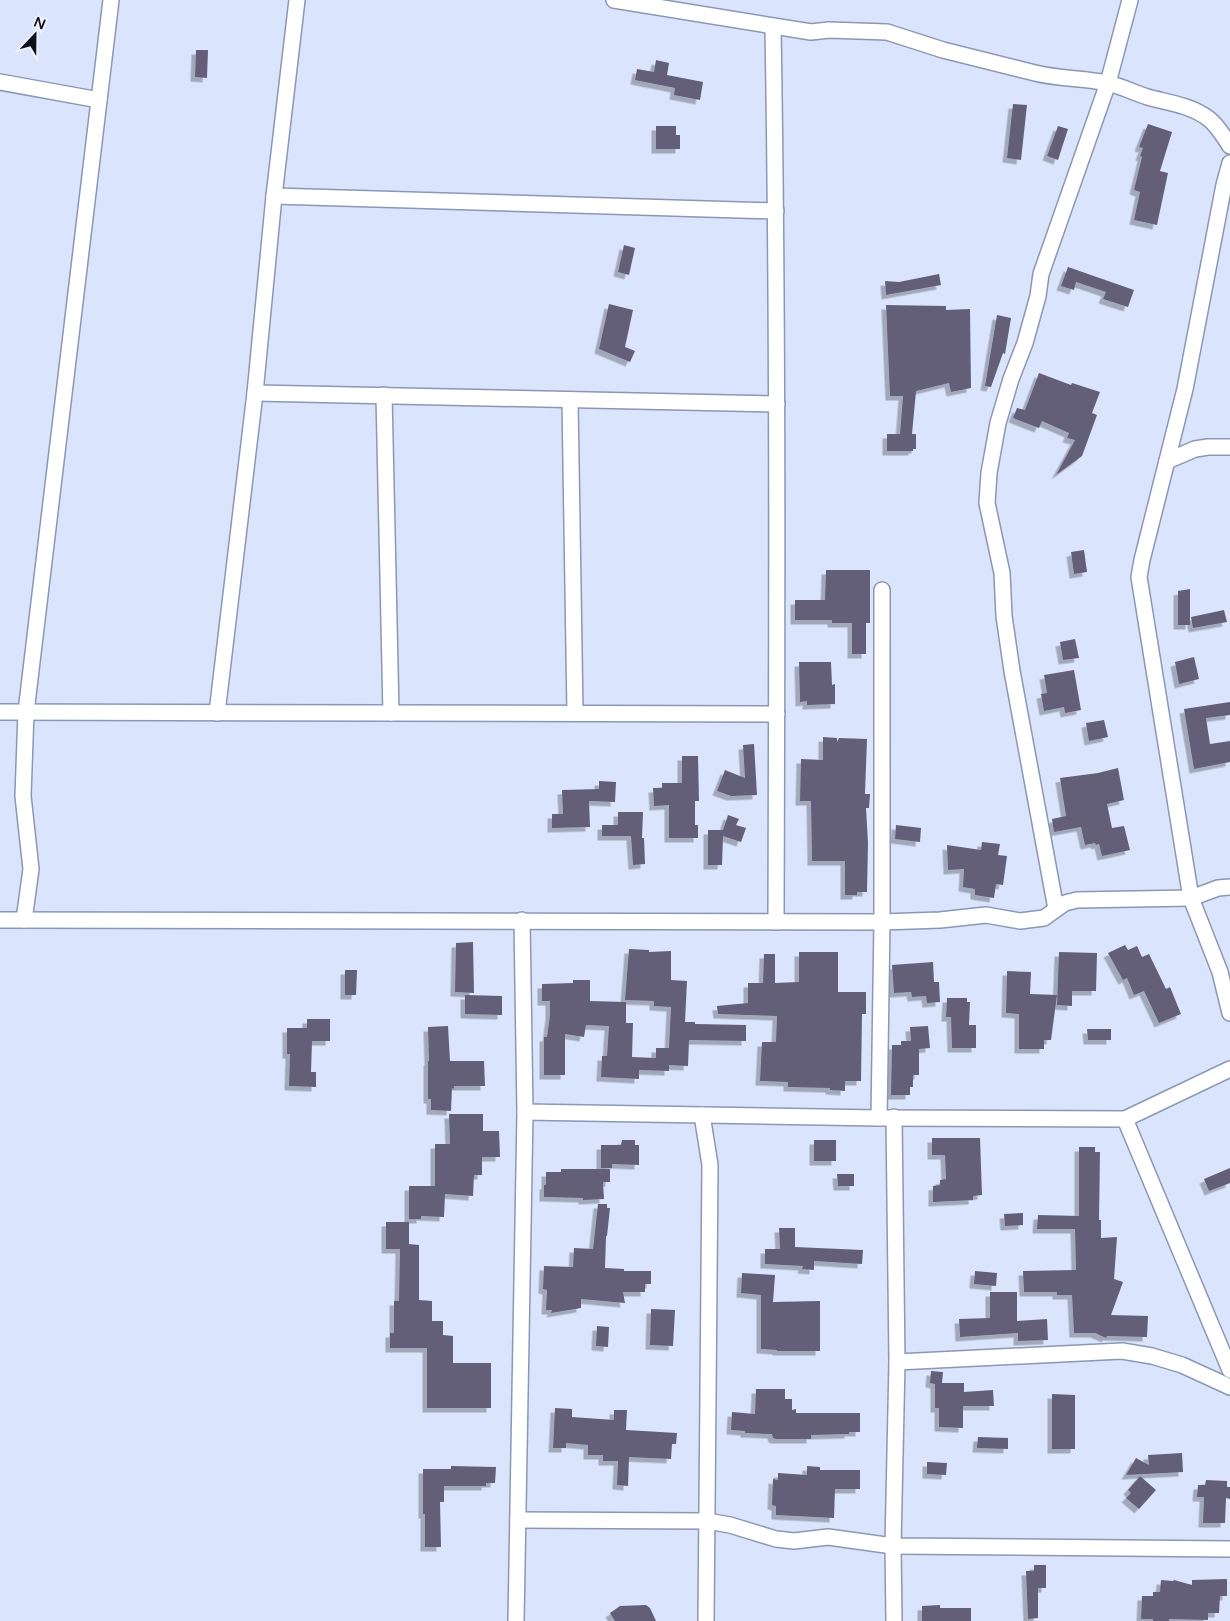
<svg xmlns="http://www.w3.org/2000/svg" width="1230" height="1621" font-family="'Varela Round',sans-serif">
<defs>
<filter id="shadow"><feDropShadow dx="-4.5" dy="4.5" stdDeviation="0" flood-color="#0004"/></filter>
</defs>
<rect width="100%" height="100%" fill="#dae5fd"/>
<g fill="#645e79" filter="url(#shadow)">
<polygon points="196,50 208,50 207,78 195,77"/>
<polygon points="656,60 669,63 667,75 703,82 700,100 674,95 675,88 635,80 637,69 654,72"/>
<polygon points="1013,104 1027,105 1021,160 1007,158"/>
<polygon points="1148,124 1172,132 1160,171 1168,173 1157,225 1134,220 1140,192 1134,190 1142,157 1140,156 1143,148 1139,147"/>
<polygon points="656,126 676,126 676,135 680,135 680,149 656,149"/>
<polygon points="1058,126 1068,129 1058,160 1047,156"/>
<polygon points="624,245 635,248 629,275 618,272"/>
<polygon points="1068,267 1134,290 1128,307 1103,299 1106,292 1076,282 1074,290 1061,286"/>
<polygon points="939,274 941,285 886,295 885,281 899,282"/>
<polygon points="609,304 633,310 625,347 635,351 630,362 599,349"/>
<polygon points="886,305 946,306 946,310 970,309 971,388 951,392 949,383 916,391 912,434 916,434 916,449 913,449 913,451 887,451 887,434 900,434 903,396 890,396"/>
<polygon points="997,315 1011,318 1005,354 1003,353 991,387 985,386"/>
<polygon points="1039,373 1071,385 1072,383 1100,392 1092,413 1097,415 1082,456 1056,475 1075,440 1067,438 1069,433 1042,421 1039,428 1013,418 1017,408 1025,410"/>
<polygon points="1084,550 1087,572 1074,574 1071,552"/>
<polygon points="826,570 870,570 870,623 866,623 866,654 852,654 852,623 832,623 832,620 795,620 795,600 825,600"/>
<polygon points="1190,589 1190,625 1178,625 1178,591"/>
<polygon points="1224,610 1227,622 1193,628 1191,617"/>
<polygon points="1075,639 1079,658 1063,660 1060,642"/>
<polygon points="1194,657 1199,679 1179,684 1175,662"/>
<polygon points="799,662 831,662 832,685 835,684 835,704 807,705 807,701 800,702"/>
<polygon points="1074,670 1081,710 1065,713 1064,707 1044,711 1041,694 1047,693 1044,675"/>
<polygon points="1230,702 1230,715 1206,718 1210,744 1230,741 1230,762 1194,769 1184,709"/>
<polygon points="1104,720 1108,737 1089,741 1086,723"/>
<polygon points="823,737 837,738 837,742 839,738 867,739 865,794 870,794 869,808 866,808 868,843 867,892 857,892 857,895 845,895 845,861 812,861 811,801 800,801 801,759 823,760"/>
<polygon points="754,744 757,795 731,796 717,791 725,770 745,778 743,745"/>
<polygon points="682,756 698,756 699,801 695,801 695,825 698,825 698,838 669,838 669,805 654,806 653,788 662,788 662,783 682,783"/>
<polygon points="1118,768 1124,800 1107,804 1112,828 1124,826 1130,850 1102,856 1099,844 1096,845 1095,843 1085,845 1081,827 1054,832 1052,819 1066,816 1060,778 1098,773"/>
<polygon points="599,781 616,782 615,802 589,801 590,827 552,828 552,814 563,814 562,790 599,789"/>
<polygon points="618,812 643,812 642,838 644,838 645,864 633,865 631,836 602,836 602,825 618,825"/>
<polygon points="728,815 739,819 736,825 746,828 741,842 723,836 722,865 708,865 708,830 723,830"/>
<polygon points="896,825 921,828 920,842 895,839"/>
<polygon points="982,842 1000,844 998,855 1007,856 1003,885 996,884 994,898 975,895 975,889 963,887 964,869 948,870 947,845 981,850"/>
<polygon points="473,942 474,993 455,992 456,943"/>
<polygon points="1125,945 1128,950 1137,946 1142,957 1149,954 1166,989 1170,987 1181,1014 1159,1023 1144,991 1134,995 1127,978 1123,980 1108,953"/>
<polygon points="629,949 649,950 649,952 671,951 671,980 687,981 685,1022 695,1022 695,1024 746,1025 746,1041 689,1040 688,1066 669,1065 669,1071 639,1070 639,1079 601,1077 602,1056 607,1056 609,1026 586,1025 584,1037 565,1034 565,1075 544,1075 544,1037 547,1037 550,1015 550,1001 542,1001 542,984 573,983 573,980 590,980 590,1001 626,1002 626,1023 633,1023 632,1057 656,1058 656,1048 669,1048 671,1007 654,1006 654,1001 625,1000"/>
<polygon points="799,952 838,952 838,992 866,992 866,1014 862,1014 861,1081 845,1081 845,1091 830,1090 830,1088 788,1087 788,1082 760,1081 762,1042 776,1042 777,1016 718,1014 717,1006 748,1003 748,983 763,983 764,954 775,954 775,983 799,982"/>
<polygon points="1059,952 1097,953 1096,991 1072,991 1072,1006 1057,1005"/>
<polygon points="933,962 934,982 939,982 940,1002 927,1003 926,996 912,997 911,992 894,993 892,965"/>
<polygon points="345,970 357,970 356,995 345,995"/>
<polygon points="1007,971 1031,972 1030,994 1057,995 1051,1040 1044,1040 1044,1049 1019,1049 1019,1014 1006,1013"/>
<polygon points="465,995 502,996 502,1015 465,1014"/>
<polygon points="947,998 967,998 967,1002 970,1002 969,1025 976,1025 976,1048 952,1048 951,1017 946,1017"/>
<polygon points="307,1019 330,1019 330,1041 312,1041 311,1072 316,1072 316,1087 289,1086 290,1054 287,1054 287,1028 307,1028"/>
<polygon points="448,1026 450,1061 484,1061 485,1086 454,1086 454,1089 452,1088 451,1111 431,1110 431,1099 428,1099 428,1061 429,1061 428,1027"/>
<polygon points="928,1026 930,1048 919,1049 919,1075 913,1075 913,1087 910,1087 910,1095 891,1095 892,1045 901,1045 901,1041 911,1041 910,1027"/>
<polygon points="1087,1029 1111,1029 1111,1040 1088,1040"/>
<polygon points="449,1114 483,1114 483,1131 499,1131 500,1157 482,1157 482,1175 474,1175 473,1196 445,1194 444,1217 421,1216 421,1219 409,1219 409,1186 435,1186 435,1144 450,1144"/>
<polygon points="932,1138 980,1138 982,1195 973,1196 973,1200 933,1202 933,1186 940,1185 940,1180 946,1179 945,1155 932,1155"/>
<polygon points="622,1140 635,1140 635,1145 639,1145 639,1165 612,1164 612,1168 601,1168 601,1145 621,1145"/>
<rect x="814" y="1140" width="22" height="21"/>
<polygon points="1079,1147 1095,1147 1095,1152 1100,1152 1099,1220 1101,1220 1101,1238 1117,1237 1114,1279 1123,1282 1111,1315 1148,1316 1147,1337 1107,1336 1106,1338 1095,1333 1074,1333 1072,1295 1057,1295 1057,1292 1024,1292 1023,1271 1076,1270 1075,1229 1037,1229 1038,1215 1079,1216"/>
<polygon points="1230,1168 1230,1183 1209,1191 1204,1179"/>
<polygon points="561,1169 610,1169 610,1182 603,1182 604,1199 583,1200 583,1198 544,1197 544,1185 546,1185 546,1172 561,1172"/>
<polygon points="837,1174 854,1174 854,1186 838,1186"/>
<polygon points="598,1204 607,1204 607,1208 610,1208 607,1236 606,1236 605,1268 624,1269 624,1271 651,1271 651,1284 645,1284 645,1292 623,1292 625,1303 581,1299 581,1308 551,1313 552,1310 546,1310 547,1290 543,1289 544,1266 573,1267 574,1248 593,1249"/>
<polygon points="1023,1213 1023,1225 1005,1226 1004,1214"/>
<polygon points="386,1222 409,1222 409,1244 419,1245 419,1300 432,1301 432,1321 443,1321 443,1335 453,1336 453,1363 491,1363 491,1408 427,1408 427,1348 390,1348 390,1333 394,1333 394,1301 399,1301 400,1249 386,1249"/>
<polygon points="779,1228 795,1228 795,1247 863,1250 862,1264 814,1261 814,1270 802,1269 803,1266 765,1264 765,1249 780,1249"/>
<polygon points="975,1271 997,1273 996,1286 974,1284"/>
<polygon points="742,1273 775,1275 773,1302 820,1301 820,1351 777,1351 777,1350 761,1349 761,1295 741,1293"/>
<polygon points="990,1292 1017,1292 1017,1321 1047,1319 1048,1340 1018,1341 1018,1333 960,1337 959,1319 990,1318"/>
<polygon points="651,1309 675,1310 673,1346 650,1345"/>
<polygon points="597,1326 609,1327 608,1347 596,1346"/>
<polygon points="931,1371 943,1372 942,1383 964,1383 964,1392 993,1390 994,1406 963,1406 963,1428 939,1427 939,1408 935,1408 935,1384 930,1383"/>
<polygon points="756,1389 785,1389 785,1399 792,1399 792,1410 796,1409 796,1413 860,1413 860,1432 849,1432 849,1434 811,1435 811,1439 776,1439 773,1438 772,1434 745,1433 745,1431 731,1430 732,1412 755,1414"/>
<polygon points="1052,1394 1075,1395 1075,1449 1052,1449"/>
<polygon points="555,1408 572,1409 572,1417 614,1420 614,1410 627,1410 626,1430 677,1433 676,1444 672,1444 671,1459 629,1457 628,1486 617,1485 618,1461 603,1461 603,1455 588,1455 588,1445 566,1443 566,1448 553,1448"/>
<polygon points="978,1437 1008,1438 1008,1449 977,1448"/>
<polygon points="1182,1453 1183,1472 1126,1475 1136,1458 1149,1465 1148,1455"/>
<polygon points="927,1462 947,1463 946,1475 927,1474"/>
<polygon points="451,1466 496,1467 495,1483 486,1483 486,1486 444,1486 444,1502 440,1502 441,1547 425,1547 425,1514 423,1514 423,1469 451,1469"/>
<polygon points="807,1466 820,1467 820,1470 860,1470 860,1489 835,1489 834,1518 776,1515 776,1506 772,1505 773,1479 778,1480 778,1473 807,1475"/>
<polygon points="1140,1476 1156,1490 1139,1509 1126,1498 1131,1493 1128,1490"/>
<polygon points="1206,1480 1227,1481 1227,1487 1230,1487 1230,1499 1226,1498 1225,1523 1203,1523 1204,1497 1197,1497 1198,1485 1205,1485"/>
<polygon points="1034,1565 1046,1565 1046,1588 1038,1588 1038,1618 1028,1619 1026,1571 1034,1571"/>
<polygon points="1227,1579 1227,1596 1220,1596 1219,1613 1208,1613 1208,1620 1169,1619 1169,1621 1153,1621 1153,1619 1141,1619 1142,1596 1153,1596 1153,1592 1160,1592 1161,1580 1173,1581 1174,1580 1192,1585 1192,1580"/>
<polygon points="646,1605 650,1608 656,1621 615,1621 610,1613 620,1606"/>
<polygon points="940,1605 940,1608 971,1608 971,1621 922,1621 922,1606"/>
</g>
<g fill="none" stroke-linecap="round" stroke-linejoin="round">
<g stroke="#8b98b3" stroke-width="18">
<g id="street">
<path d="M614,0L811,32L829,30L887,32L943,50L1035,73C1059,79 1084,78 1107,83C1122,86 1136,94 1151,98C1171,103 1192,106 1209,119C1218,126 1224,137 1230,146"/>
<path d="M773,27C778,325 777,623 776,922"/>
<polyline points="0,82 99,100"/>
<polyline points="1230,163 1224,185 1185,389 1142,560 1139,577 1191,898 1220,972 1230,1013"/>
<polyline points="274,196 776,211"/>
<polyline points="255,393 777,404"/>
<polyline points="384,395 391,713"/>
<polyline points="570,400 575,713"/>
<polyline points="1167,461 1195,449 1208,447 1230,447"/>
<polyline points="0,712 777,714"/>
<polyline points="217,713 255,393 274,196 297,0"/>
<polyline points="1056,909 1012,671 1004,616 1002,573 987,503 989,473 998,423 1011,379 1025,343 1038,296 1041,274 1108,83 1130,0"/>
<polyline points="0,920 882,922 940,920 986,915 1020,921 1044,918 1065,903 1077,900 1191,898 1218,888 1230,887"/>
<polyline points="24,920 31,869 23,796 26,712 111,0"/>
<polyline points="525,1112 879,1118 1125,1119 1230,1069"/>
<polyline points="702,1115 710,1165 706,1621"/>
<polyline points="894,1117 897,1362 893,1546 894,1621"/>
<polyline points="879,1118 882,922 882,590"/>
<polyline points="1125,1119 1230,1370"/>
<polyline points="897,1362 1122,1351 1152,1356 1182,1365 1230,1387"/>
<polyline points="518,1520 707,1521 730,1525 776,1539 794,1541 828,1537 893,1546 1230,1549"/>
<polyline points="516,1621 525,1112 522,920"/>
</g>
</g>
<use href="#street" stroke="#fff" stroke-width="15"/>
</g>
<g transform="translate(35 35) rotate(22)" stroke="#ecf2fe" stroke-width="4" paint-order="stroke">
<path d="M0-4L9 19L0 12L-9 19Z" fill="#0d111b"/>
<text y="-8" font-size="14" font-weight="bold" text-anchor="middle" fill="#0d111b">N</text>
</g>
</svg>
